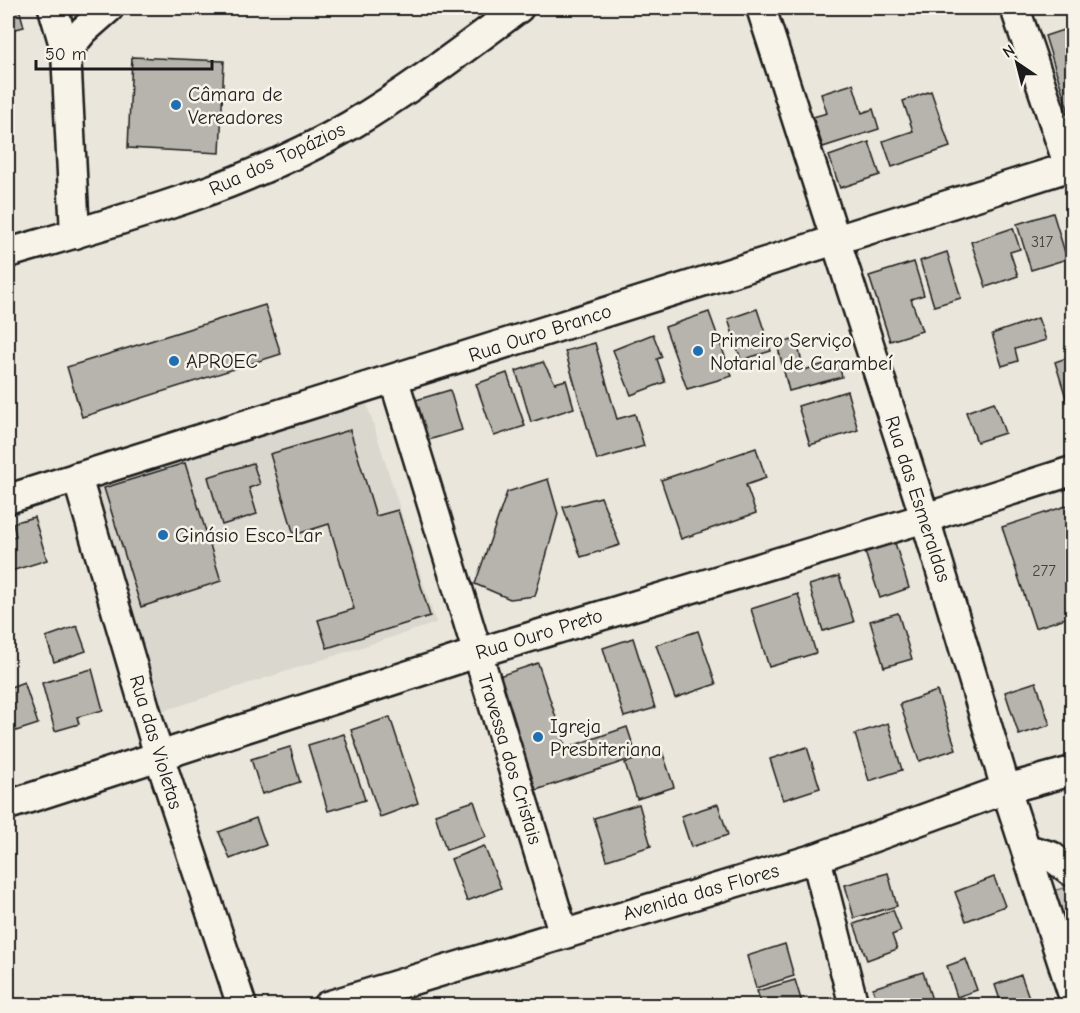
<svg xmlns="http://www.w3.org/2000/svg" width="1080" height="1013" font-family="'Comic Neue',sans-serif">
<rect width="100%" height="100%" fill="#eae6dc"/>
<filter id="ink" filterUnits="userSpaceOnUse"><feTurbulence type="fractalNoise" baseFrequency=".0167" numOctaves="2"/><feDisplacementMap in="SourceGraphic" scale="12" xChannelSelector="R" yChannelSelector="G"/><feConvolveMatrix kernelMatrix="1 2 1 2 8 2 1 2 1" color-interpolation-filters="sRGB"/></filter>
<g filter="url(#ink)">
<polygon fill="#dad7ce" points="365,398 436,623 163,711 91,486"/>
<polygon fill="#ccc8c0" stroke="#74726e" stroke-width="1.5" points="1063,888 1072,891 1072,980 1053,891"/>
<g fill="#b6b4ac" stroke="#1c1c1c" stroke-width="1.5">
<polygon points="8,8 19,8 24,27 8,31"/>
<polygon points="1072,27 1072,122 1045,36"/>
<polygon points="132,57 224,61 220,153 128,148"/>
<polygon points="853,84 862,113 873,109 879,129 823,147 813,117 827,113 821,94"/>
<polygon points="931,91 950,147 892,167 883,141 913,131 903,101"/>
<polygon points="869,142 880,175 840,188 829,156"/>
<polygon points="1053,213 1067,259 1031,270 1017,224"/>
<polygon points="1013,228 1020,249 1010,252 1018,276 986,287 971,242"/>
<polygon points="947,252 961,298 934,306 920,261"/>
<polygon points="914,262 924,295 911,299 922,331 890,341 869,276"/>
<polygon points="265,305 281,354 82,417 67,367"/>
<polygon points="757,309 771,351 741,360 728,319"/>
<polygon points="709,312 732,376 687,389 665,327"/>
<polygon points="1038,318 1046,340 1015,349 1018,361 1002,366 992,334"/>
<polygon points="653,334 662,357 657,359 665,382 631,395 613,350"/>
<polygon points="796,339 804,370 838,360 842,377 789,391 777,344"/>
<polygon points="595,343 617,419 635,414 644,446 597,460 565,351"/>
<polygon points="1072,356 1072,417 1055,362"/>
<polygon points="543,362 555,383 566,380 574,408 531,422 516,371"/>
<polygon points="507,373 525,426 494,436 476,384"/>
<polygon points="450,390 462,430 428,440 416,400"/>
<polygon points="847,391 858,430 810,445 798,406"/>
<polygon points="994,402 1005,433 977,442 966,412"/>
<polygon points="350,430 376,516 398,510 430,616 327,648 318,620 354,609 329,524 294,535 270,454"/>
<polygon points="756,448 766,478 746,485 756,513 681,539 661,480"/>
<polygon points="185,463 221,581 141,607 104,488"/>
<polygon points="253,463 260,484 249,488 257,514 222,525 208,477"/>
<polygon points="548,479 558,514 535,596 510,599 475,584 507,492"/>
<polygon points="601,497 620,545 581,557 563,507"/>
<polygon points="1072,504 1072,616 1035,628 1002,527"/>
<polygon points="34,517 47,560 8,572 8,539 16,536 13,523"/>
<polygon points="895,543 909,588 880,598 865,552"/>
<polygon points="839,576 854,622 823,631 809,585"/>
<polygon points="798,594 816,653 769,667 751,609"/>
<polygon points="898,613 912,659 884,667 870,621"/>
<polygon points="77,626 86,651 54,662 46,637"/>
<polygon points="698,631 716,684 675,698 656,645"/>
<polygon points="633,638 655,708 624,717 603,648"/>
<polygon points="538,663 566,748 627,727 637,757 530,792 493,678"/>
<polygon points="92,669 103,710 77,717 79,724 55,731 42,683"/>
<polygon points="24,682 38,724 10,733 8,688"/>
<polygon points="1036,682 1050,725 1019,735 1005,692"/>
<polygon points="937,691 956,749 919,761 900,704"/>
<polygon points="390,717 418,803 380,817 351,730"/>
<polygon points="888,723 902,770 869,781 855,734"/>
<polygon points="344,734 365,800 328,811 308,745"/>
<polygon points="290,747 300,782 262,794 251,759"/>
<polygon points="807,747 820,788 783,800 770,759"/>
<polygon points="662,751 674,787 637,799 625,763"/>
<polygon points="474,801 486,837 446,850 435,814"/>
<polygon points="639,804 651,846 607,860 594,818"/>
<polygon points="718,804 728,835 691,847 681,816"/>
<polygon points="256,818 266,845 230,859 219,832"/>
<polygon points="484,846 501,888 467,901 451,859"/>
<polygon points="888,873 897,906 854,918 845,885"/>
<polygon points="994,877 1005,906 966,921 955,892"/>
<polygon points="893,910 901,931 892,935 897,949 867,960 854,924"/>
<polygon points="785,944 794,976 756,988 747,956"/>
<polygon points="966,959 977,990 957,997 947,966"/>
<polygon points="923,972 933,1003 878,1006 873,988"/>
<polygon points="1021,975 1031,1003 1002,1006 995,985"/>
<polygon points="795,980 803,1006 762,1006 757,991"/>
</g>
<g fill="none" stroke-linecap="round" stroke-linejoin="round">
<g stroke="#1c1c1c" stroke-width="33">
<g id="minor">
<polyline points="53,8 66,52 75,234"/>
<polyline points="761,8 925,518 1006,789 1072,992"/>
<polyline points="1015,8 1069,167"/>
<polyline points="66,52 84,30 109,8"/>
<path d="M8,253C125,219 245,187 351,125C410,90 465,48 519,8"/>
<polyline points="394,380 563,932"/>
<polyline points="77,477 159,756 242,1006"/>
<polyline points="8,499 1072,166"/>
<polyline points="8,805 477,653 925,518 1072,471"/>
<polyline points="1026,849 1051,856 1072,872"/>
<polyline points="816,858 854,1006"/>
<polyline points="327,1006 816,858 1006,789 1072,771"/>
</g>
</g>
<use href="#minor" stroke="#f7f3e8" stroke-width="28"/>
</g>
</g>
<g fill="#1f6fb2" stroke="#f7f3e8" stroke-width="2">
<circle cx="176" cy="105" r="6"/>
<circle cx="698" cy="351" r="6"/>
<circle cx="174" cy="361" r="6"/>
<circle cx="163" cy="535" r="6"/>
<circle cx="538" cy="737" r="6"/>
</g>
<g text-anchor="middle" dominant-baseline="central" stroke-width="5" stroke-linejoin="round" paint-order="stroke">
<g font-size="16" fill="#424240">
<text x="1042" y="242">317</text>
<text x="1044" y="571">277</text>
</g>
<g font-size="20" fill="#1c1c1c" stroke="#f7f3e8" text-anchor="start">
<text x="188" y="94">Câmara de<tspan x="188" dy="23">Vereadores</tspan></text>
<text x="710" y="340">Primeiro Serviço<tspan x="710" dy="23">Notarial de Carambeí</tspan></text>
<text x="186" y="361">APROEC</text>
<text x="175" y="535">Ginásio Esco-Lar</text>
<text x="550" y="726">Igreja<tspan x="550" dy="23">Presbiteriana</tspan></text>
</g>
<g font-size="20" fill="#1c1c1c" stroke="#f7f3e8">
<text transform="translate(277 159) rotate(-25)">Rua dos Topázios</text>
<text transform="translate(540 333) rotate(-18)">Rua Ouro Branco</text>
<text transform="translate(918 499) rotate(72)">Rua das Esmeraldas</text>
<text transform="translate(539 634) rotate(-17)">Rua Ouro Preto</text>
<text transform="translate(156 742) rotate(73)">Rua das Violetas</text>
<text transform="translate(510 759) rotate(73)">Travessa dos Cristais</text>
<text transform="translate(701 892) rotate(-16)">Avenida das Flores</text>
</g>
</g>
<rect width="1080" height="1013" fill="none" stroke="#f7f3e8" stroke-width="30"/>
<rect x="15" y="15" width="1050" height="983" fill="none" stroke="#1c1c1c" stroke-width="2" filter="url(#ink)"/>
<g transform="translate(1017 63) rotate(325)" stroke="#f7f3e8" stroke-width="4.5" paint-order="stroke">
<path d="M0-4.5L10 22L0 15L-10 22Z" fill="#1c1c1c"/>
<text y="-9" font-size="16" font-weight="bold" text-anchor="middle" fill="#1c1c1c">N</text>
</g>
<path d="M36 60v9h176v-9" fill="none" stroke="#1c1c1c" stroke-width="3"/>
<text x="45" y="60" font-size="18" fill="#1c1c1c" stroke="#f7f3e8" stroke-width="4.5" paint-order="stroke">50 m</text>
</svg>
